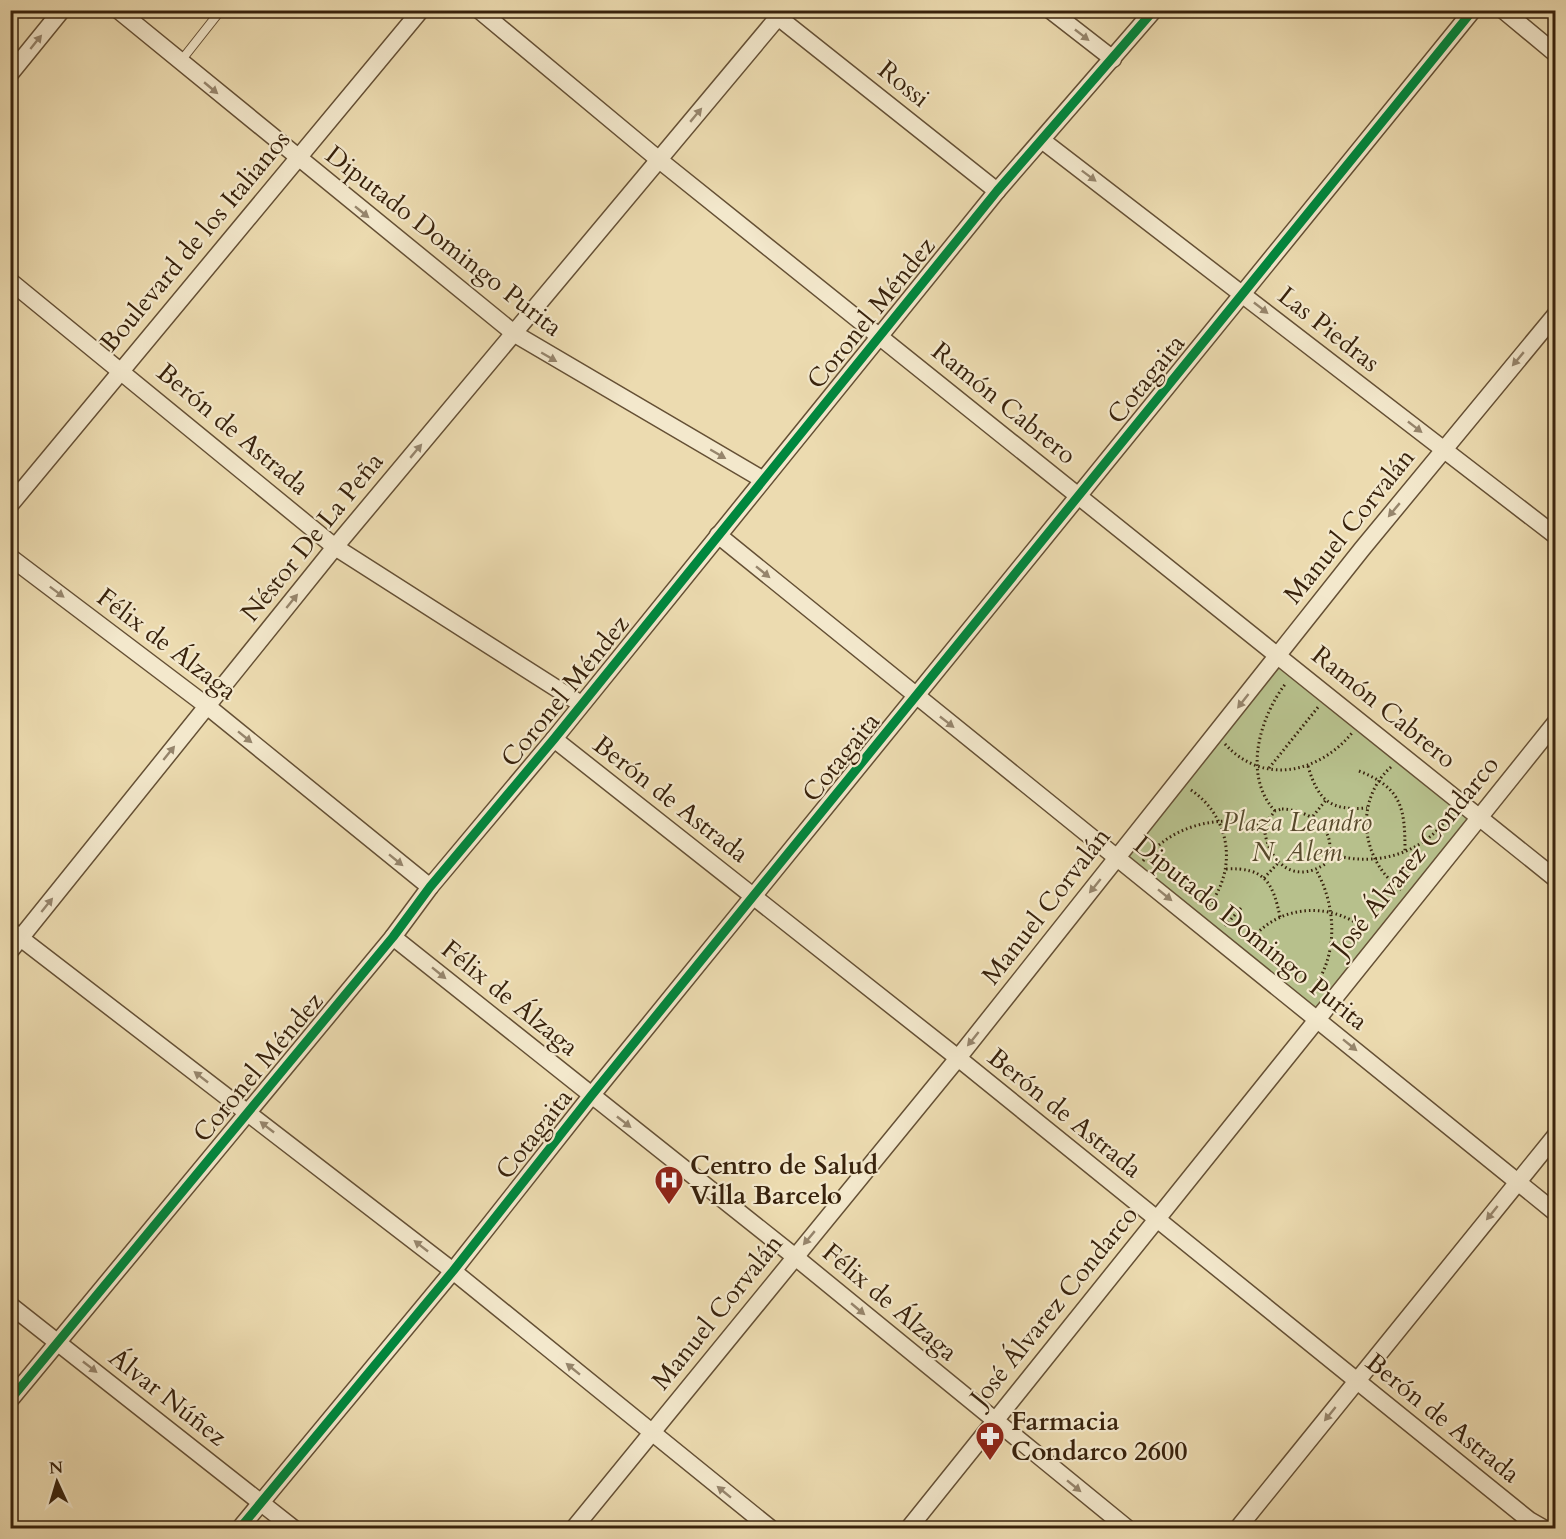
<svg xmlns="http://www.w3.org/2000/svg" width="1566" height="1539" font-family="Cardo,serif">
<rect width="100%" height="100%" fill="#ecdbb0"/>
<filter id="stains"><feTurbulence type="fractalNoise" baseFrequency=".00333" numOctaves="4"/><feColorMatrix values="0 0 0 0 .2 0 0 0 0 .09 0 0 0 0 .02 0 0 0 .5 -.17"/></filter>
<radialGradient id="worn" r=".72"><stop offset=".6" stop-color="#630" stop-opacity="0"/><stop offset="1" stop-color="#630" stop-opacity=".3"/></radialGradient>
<polygon fill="#b7c08c" stroke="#78714c" stroke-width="1.5" points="1279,655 1480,819 1316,1018 1118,857"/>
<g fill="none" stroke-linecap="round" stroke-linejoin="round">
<g stroke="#655035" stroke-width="10">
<polyline id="lane" points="180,62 221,10"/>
</g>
<g stroke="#655035" stroke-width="19">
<g id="street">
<polyline points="118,10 515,334 762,479"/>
<polyline points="479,10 658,159 1556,879"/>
<polyline points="1050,10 1113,59"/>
<polyline points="1503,10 1556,54"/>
<polyline points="778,17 997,191"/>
<polyline points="10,74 62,10"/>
<polyline points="1043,141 1556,536"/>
<polyline points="10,281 335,547 581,704"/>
<polyline points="10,505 421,10"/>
<polyline points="718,535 1556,1213"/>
<polyline points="10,557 207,706 430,887"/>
<polyline points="554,739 958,1058 1529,1520 1543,1528"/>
<polyline points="10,930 453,1271 770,1528"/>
<polyline points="393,937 794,1256 1127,1528"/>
<polyline points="10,951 335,547 784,10"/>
<polyline points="10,1305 293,1528"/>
<polyline points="10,1400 393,937 430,887 554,739 997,191 1154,10"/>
<polyline points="240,1528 453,1271 591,1096 1473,10"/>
<polyline points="574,1528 958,1058 1362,549 1556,314"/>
<polyline points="909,1528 1556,722"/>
<polyline points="1238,1528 1556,1135"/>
</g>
</g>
<g stroke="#38220c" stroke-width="3" stroke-dasharray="1.5 3" stroke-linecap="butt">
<path d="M1225,744C1263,786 1319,773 1352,733"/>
<path d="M1308,766C1318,801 1331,811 1367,808"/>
<path d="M1391,767C1353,801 1361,862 1402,890"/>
<polyline points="1269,768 1319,706"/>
<path d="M1359,771C1402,788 1405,808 1405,851"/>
<path d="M1191,790C1232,818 1238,872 1206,909"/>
<path d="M1282,809C1311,810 1342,832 1325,864C1292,886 1266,859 1264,825L1275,811Z"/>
<path d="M1275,811C1242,775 1260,717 1286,683"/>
<polyline points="1313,816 1326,800"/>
<path d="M1331,854C1375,868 1425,854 1451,813"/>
<path d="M1143,861C1174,823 1219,815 1264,825"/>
<path d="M1226,869C1264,867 1273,882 1280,917"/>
<polyline points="1264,878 1279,862"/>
<polyline points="1225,926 1241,908"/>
<path d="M1248,944C1276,904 1331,900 1367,931"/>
<path d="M1310,992C1339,959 1337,906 1316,870"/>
</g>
<use href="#lane" stroke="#f3e8cc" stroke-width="8"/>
<use href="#street" stroke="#f3e8cc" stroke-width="16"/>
<g stroke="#f3e8cc" stroke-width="13">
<g id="cycleway">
<polyline points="10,1400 393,937 430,887 554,739 997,191 1154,10"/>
<polyline points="240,1528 453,1271 591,1096 1473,10"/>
</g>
</g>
<use href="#cycleway" stroke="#00873e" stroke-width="9"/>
</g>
<defs><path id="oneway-solid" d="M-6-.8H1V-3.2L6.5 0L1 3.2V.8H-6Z" transform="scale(1.5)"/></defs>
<g fill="#96856c">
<use href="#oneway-solid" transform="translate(1082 35) rotate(38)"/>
<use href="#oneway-solid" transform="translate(36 42) rotate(-51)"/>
<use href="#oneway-solid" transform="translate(211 88) rotate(40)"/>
<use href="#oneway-solid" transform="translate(696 115) rotate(-50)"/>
<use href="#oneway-solid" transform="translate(1089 176) rotate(37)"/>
<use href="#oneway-solid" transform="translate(362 212) rotate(39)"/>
<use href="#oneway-solid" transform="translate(1261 308) rotate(38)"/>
<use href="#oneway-solid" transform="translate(549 357) rotate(30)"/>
<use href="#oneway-solid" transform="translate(1518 359) rotate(130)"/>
<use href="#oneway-solid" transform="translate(1415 427) rotate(38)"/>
<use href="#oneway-solid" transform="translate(416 451) rotate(-50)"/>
<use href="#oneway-solid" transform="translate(718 454) rotate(30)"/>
<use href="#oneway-solid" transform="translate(1394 510) rotate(130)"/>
<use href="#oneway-solid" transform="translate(763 572) rotate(39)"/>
<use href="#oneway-solid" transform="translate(57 592) rotate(37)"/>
<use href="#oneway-solid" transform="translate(292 601) rotate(-51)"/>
<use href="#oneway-solid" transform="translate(1243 701) rotate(128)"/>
<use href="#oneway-solid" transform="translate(947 722) rotate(38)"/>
<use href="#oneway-solid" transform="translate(245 737) rotate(39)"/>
<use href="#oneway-solid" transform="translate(169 753) rotate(-51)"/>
<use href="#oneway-solid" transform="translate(396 860) rotate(39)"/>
<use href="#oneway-solid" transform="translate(1095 886) rotate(129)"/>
<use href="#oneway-solid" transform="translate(1165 895) rotate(39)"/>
<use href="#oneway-solid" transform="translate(47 905) rotate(-51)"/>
<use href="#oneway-solid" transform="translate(439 973) rotate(39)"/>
<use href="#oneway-solid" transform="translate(973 1039) rotate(129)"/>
<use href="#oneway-solid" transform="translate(1350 1045) rotate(39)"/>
<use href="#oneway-solid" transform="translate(201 1077) rotate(-142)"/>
<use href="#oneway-solid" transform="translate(624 1122) rotate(38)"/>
<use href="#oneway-solid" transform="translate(267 1127) rotate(-142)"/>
<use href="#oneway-solid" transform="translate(1492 1213) rotate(129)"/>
<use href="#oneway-solid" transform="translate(809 1238) rotate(130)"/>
<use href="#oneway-solid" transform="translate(421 1246) rotate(-142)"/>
<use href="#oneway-solid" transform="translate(858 1309) rotate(40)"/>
<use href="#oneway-solid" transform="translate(90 1367) rotate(38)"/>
<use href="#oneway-solid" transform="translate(573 1369) rotate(-141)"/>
<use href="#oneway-solid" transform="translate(1330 1414) rotate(129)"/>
<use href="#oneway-solid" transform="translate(1074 1486) rotate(39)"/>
<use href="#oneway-solid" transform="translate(724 1492) rotate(-141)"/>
</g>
<defs>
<g id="hospital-pin" transform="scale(1.5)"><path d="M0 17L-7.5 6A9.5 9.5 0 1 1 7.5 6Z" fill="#8f2418" stroke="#f3e8cc"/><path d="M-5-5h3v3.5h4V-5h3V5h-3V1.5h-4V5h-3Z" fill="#fff"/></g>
<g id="pharmacy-pin" transform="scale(1.5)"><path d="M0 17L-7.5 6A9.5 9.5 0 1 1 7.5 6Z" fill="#8f2418" stroke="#f3e8cc"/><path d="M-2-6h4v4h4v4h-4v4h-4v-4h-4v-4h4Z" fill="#fff"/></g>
</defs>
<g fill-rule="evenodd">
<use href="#hospital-pin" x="669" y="1180"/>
<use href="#pharmacy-pin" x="990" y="1436"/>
</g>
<g text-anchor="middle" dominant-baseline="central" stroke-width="4.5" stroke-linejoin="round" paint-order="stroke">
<g font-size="26" fill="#38220c" stroke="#f3e8cc">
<text transform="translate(904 84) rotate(39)">Rossi</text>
<text transform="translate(195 241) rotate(-50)">Boulevard de los Italianos</text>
<text transform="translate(444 241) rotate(38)">Diputado Domingo Purita</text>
<text transform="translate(871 313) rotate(-51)">Coronel Méndez</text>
<text transform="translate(1329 329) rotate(38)">Las Piedras</text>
<text transform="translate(1146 379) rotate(-51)">Cotagaita</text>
<text transform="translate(1004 403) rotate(39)">Ramón Cabrero</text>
<text transform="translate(233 429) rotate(40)">Berón de Astrada</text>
<text transform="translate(1349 526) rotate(-51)">Manuel Corvalán</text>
<text transform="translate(312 537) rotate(-51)">Néstor De La Peña</text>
<text transform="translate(167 644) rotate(37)">Félix de Álzaga</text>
<text transform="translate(565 691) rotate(-51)">Coronel Méndez</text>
<text transform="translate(1384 707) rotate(39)">Ramón Cabrero</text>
<text transform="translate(841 757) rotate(-51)">Cotagaita</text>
<text transform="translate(671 799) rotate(38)">Berón de Astrada</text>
<text transform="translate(1415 856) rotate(-51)">José Álvarez Condarco</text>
<text transform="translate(1046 906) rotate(-52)">Manuel Corvalán</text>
<text transform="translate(1251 933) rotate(39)">Diputado Domingo Purita</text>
<text transform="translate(510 998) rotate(39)">Félix de Álzaga</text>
<text transform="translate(258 1067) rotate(-50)">Coronel Méndez</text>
<text transform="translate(1065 1113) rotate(39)">Berón de Astrada</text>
<text transform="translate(534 1134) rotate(-52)">Cotagaita</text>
<text transform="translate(890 1302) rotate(40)">Félix de Álzaga</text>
<text transform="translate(1054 1306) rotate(-51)">José Álvarez Condarco</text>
<text transform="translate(717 1312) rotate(-51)">Manuel Corvalán</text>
<text transform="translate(168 1397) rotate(38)">Álvar Núñez</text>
<text transform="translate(1443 1418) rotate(39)">Berón de Astrada</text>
</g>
<g font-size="26" font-style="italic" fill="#584a2c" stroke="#f3e8cc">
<text x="1297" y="822">Plaza Leandro<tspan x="1297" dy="30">N. Alem</tspan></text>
</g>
<g font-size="26" font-weight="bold" fill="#38220c" stroke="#f3e8cc" text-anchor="start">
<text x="690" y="1165">Centro de Salud<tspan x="690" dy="30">Villa Barcelo</tspan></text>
<text x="1011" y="1421">Farmacia<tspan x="1011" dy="30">Condarco 2600</tspan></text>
</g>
</g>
<rect width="1566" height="1539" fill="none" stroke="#ecdbb0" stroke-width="36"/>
<rect x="12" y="12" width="1542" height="1515" fill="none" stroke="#38220c" stroke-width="3"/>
<rect x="18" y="18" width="1530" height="1503" fill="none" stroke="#38220c" stroke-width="1.5"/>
<g transform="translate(57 1482) rotate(356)" stroke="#f3e8cc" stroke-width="4.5" paint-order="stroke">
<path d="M0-4.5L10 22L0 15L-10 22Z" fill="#38220c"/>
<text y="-9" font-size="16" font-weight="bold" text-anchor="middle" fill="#38220c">N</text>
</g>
<rect width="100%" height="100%" filter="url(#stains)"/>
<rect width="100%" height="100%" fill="url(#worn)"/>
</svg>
